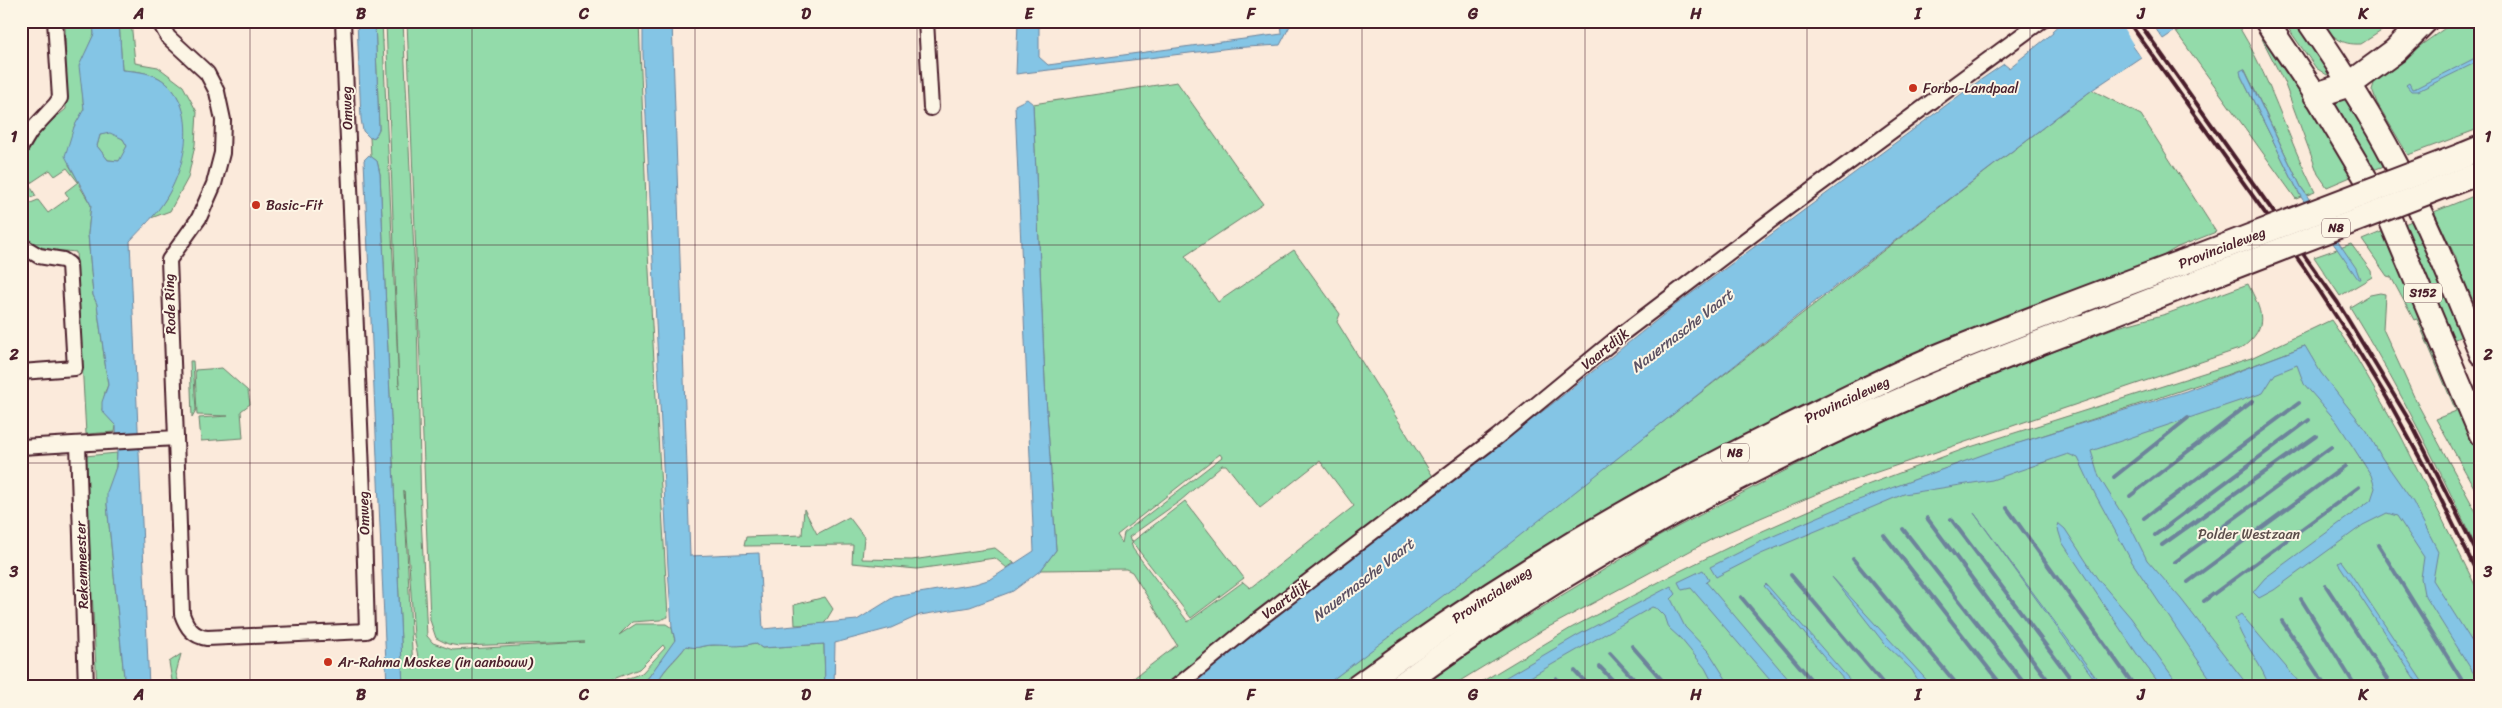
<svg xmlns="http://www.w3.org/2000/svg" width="2502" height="708" font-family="Sriracha,sans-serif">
<rect width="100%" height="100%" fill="#fbeadb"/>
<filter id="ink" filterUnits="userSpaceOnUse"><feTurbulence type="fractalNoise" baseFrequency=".02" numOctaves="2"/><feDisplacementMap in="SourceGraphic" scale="10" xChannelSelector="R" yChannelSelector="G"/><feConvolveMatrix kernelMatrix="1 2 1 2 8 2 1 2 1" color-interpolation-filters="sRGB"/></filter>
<g filter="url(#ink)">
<g fill="#93dbaa" stroke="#6e7d6a" fill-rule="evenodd">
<path d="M65,21H93L94,34L80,66L84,110L74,127L69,165L80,183L79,185L91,205L88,234L93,295L97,304L108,385L105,392L102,410L116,426L115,432L86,434L76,252C58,250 31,251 22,231C19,225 21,214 21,207L38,200L48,213L69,198L65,192L78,182L67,168L55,176L50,170L29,184L36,196L21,201L23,157L36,134L66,109Z"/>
<path d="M119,21H131L135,63L158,67L183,86L197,112L195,145L188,178L170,211L151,218C155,212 161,206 165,200C185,166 200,103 159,78C148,72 134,71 122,70Z"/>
<path d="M375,21H382L399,388L386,21H403L417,317L421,516L427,636L433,643L453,650L584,642L459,646L448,644L436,638L430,620L407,21H639L648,252L668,617L660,620L632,622L619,635L636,624H666L672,628L675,641L648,678L632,687H605L642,673L665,648L663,645L639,669L593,687H403L380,174L377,161L371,157L370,138L375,137L379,129ZM404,491L414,636L419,662L413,670Z"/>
<path d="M2190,21H2235C2270,74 2286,136 2315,192L2307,195L2301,187L2245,70L2241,76L2301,197L2296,199L2176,32Z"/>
<polygon points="2253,21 2257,21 2353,176 2327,187 2318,174 2284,82"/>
<polygon points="2283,21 2298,21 2332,69 2327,75 2316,68"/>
<path d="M2320,21L2329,22L2397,21L2361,44C2339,45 2334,37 2320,21Z"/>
<polygon points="2455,21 2481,21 2481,128 2408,155 2377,103 2372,90 2375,80 2386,70"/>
<path d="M1177,82L1263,204L1185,256L1218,302L1294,250L1340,314L1337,322L1434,478L1165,687H1122L1177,645L1137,580L1132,572L1126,569L1041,570L1056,550L1045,382L1033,104ZM1220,454L1222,457L1124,533L1122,543L1117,535ZM1320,461L1354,506L1250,588L1243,582L1188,622L1133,549L1129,537L1180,501L1222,465H1226L1260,508Z"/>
<path d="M2092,90L2141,115L2216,232L2178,247L2132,274L1678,469L1623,499L1595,521L1342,687H1323C1580,488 1834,287 2092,90Z"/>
<polygon points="2344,97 2349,101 2387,165 2373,170 2333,105"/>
<polygon points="110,132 123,139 127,146 120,161 108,160 97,146 100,135"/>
<polygon points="2481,193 2481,319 2466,296 2456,258 2434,212"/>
<polygon points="2414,220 2466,334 2453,340 2402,225"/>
<polygon points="2386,230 2481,458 2481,500 2436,419 2456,411 2417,319 2414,320 2391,277 2387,276 2362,240"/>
<polygon points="2351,244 2371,271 2372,277 2340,296 2314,257"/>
<path d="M2248,284C2262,312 2270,326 2242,348L1833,487L1716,537L1543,630L1450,687H1421L1493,637L1658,537L1844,440L1958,389L2114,328L2166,314Z"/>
<path d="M2380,293L2385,294L2383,329L2416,401L2481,521V558C2441,472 2400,388 2350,307L2370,295Z"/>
<path d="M2331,320L2353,352L2400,434L2481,597V687H1473L1571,628L1678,572L1758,533L1867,485L1964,449L2251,358ZM2305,346L2151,407L1794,530C1958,453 2136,412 2305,346Z"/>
<polygon points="190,361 193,361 196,410 192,417"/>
<polygon points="222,368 248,391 250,404 241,411 243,438 201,441 199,418 228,416 197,415 195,370"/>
<polygon points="117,453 116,467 107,504 125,687 97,687 85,456"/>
<polygon points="1185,501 1244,578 1191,618 1132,542"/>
<polygon points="804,509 817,534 849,517 864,537 862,559 912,560 995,548 1014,563 1007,568 995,558 917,569 852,563 853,545 744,546 746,537 802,535"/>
<polygon points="825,597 833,609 824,624 795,625 794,605"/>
<path d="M755,643L762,648L824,644L825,687H657C658,673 678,659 686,646C700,650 701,645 714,645C730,644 737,648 755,643Z"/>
<polygon points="181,654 176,673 180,687 173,687 169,662"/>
</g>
<g fill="#84c5e5" stroke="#6d839b" fill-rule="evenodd">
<path d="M93,21H119L122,70C134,71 148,72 159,78C200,103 187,166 165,200C156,215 142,228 130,241L149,687H125L107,504V492L116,467L117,453L116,426L102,411V402L108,385L97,304L93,295L88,234L91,205L65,156L74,127L84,109L79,66L94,34ZM110,133L123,139L127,146L119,161L108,160L97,146L100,135Z"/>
<polygon points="357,21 375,21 379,129 375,137 370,138 363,131 361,119"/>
<path d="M643,21H672L690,556L759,553L763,629L857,620L894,597L975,584L991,579L1034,551L1015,105L1027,99L1033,104L1045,382L1056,550L1041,570L1013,591L970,607L920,615L891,628L835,643L834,687H825L824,644L762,648L755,643C737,648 730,645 714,645C701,645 700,650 686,646C678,658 658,673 657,687H632L648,678L675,640L672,628L668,568L643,55Z"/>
<polygon points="1018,21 1039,21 1039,57 1048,65 1282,34 1281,21 1292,22 1280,45 1231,48 1016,74"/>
<polygon points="2063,21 2190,21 2163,39 2155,28 2132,45 2141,57 2092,90 1816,301 1465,579 1323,687 1188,687 1297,600 1552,404 1677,304 1979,81 2004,64 2009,68 2053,33 2052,31"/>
<polygon points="2481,55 2481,60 2418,91 2411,91 2406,85 2409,83 2412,89 2416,88"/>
<polygon points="2244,69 2301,187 2356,268 2360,279 2358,279 2301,197 2241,76 2240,71"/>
<polygon points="369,155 377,161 380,174 403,687 387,687 364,160"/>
<polygon points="2305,346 2321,373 2367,431 2382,458 2413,502 2438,551 2433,580 2481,656 2481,685 2424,594 2421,578 2424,557 2397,516 2387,513 2363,525 2274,590 2259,598 2253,592 2265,578 2371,500 2375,488 2371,475 2337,422 2304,384 2297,365 2275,374 2263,393 2091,451 2099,477 2132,530 2147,560 2181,599 2249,687 2216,687 2132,562 2095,494 2078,458 2068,454 1992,480 1904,494 1761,554 1716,577 1710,567 1764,540 1853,502 1993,451 2186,391"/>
<polygon points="1974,513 2103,687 2100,687"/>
<polygon points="2058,523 2065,529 2097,578 2131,618 2180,687 2162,687 2137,654 2062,542 2057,526"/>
<polygon points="2341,561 2350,573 2426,687 2420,687 2338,563"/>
<polygon points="1703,570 1709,580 1706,582 1795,687 1776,687 1691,588 1682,590 1678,582"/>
<polygon points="1832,577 1933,687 1922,687 1912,670 1884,643"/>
<polygon points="1766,584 1856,687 1850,687 1764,586"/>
<polygon points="1671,586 1676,594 1671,599 1685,627 1709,652 1731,687 1715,687 1705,668 1681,639 1669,628 1665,616 1658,609 1652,607 1513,687 1489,687 1578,635"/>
<path d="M2241,614L2303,687H2265L2267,681C2258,659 2241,640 2235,618Z"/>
</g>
<polygon fill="#fbeadb" points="2119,21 2147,21 2165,42 2162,41 2154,31 2136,45 2143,56 2142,59"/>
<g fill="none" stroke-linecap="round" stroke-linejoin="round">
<g stroke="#6d839b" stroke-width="4">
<polyline points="2114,477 2188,418"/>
<polyline points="2130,496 2253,401"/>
<polyline points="2007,508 2135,687"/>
<polyline points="1927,518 2053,687"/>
<polyline points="2144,518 2299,403"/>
<polyline points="1951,519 2077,687"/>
<polyline points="1903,529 2027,687"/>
<polyline points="1884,535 2003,687"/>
<polyline points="2155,535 2309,420"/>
<polyline points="2162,545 2316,436"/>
<polyline points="2378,545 2466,687"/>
<polyline points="1853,559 1959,687"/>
<polyline points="2175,562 2331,447"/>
<polyline points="1791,575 1886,687"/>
<polyline points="2188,582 2345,466"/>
<polyline points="2326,586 2392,687"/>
<polyline points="1741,597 1817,687"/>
<polyline points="2301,599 2356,687"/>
<polyline points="2204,601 2359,487"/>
<polyline points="2282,621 2326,687"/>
<polyline points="1632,646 1668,687"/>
<polyline points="1610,653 1641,687"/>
<polyline points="1600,667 1619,687"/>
<polyline points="1575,671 1590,687"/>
<polyline points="1556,678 1564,687"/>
</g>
<g stroke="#4a1f2b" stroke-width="18">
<g id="minor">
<polyline points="926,21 931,108"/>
<polyline points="21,147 30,132 56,104 60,98 55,21"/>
<polyline points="21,245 39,256 63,260 69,264 75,368 21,372"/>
<path d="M176,438L182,614C187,628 193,636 207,638L367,631L363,495L343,21"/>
<polyline points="78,444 86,687"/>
<polyline points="21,447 176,438 169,260 199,218 214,184 222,153 223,120 217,92 207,73 168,37 159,21"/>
<polyline points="1176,687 1258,620 1497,437 1623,333 1786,209 2041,21"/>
</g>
</g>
<g stroke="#4a1f2b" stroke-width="26">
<g id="primary">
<polyline points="2266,21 2316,95 2390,219 2481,435"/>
<path d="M2308,21C2339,66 2369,112 2394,160C2428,222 2454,288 2481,354"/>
<polyline points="2081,327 2196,282"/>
</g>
</g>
<g stroke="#4a1f2b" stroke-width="28">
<g id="trunk">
<polyline points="2316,95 2350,84 2395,51 2425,21"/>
<polyline points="2464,155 2481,148"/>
<path d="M1358,687C1504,579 1661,487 1824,410C1860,393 1894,375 1930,360C2014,325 2099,294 2184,262"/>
<path d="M1399,687C1605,534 1841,417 2081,327"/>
</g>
</g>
<use href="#minor" stroke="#fcf5e5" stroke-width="14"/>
<use href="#primary" stroke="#fcf5e5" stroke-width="22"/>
<use href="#trunk" stroke="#fcf5e5" stroke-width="24"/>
<g stroke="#4a1f2b" stroke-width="4">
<polyline points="2128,21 2305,269 2351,339 2387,398 2428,473 2481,581"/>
<polyline points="2138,21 2338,303 2412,425 2481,561"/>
</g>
<g stroke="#4a1f2b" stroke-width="26" stroke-linecap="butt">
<polyline id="primary-bridge" points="2196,282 2477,174"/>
</g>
<g stroke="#4a1f2b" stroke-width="28" stroke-linecap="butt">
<polyline id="trunk-bridge" points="2184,262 2464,155"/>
</g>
<use href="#primary-bridge" stroke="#fcf5e5" stroke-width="22"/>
<use href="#trunk-bridge" stroke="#fcf5e5" stroke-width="24"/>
</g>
</g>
<path fill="none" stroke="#4a1f2b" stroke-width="1" stroke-opacity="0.55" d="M250,21V687M472,21V687M695,21V687M917,21V687M1140,21V687M1362,21V687M1585,21V687M1807,21V687M2030,21V687M2252,21V687M21,245H2481M21,463H2481"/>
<g fill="#c8321e" stroke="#fcf5e5" stroke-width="2">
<circle cx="1913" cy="88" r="5"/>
<circle cx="256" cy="205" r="5"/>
<circle cx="328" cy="662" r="5"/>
</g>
<g text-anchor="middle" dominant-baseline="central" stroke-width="4" stroke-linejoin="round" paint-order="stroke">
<g fill="#fcf5e5" stroke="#7f5f63" stroke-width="1">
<rect x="2322" y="218.5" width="28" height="19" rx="4"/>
<rect x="2404" y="283.5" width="38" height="19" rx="4"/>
<rect x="1721" y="443.5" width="28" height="19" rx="4"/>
</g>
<g font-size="12" font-weight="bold" fill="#4a1f2b">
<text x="2336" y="228">N8</text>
<text x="2423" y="293">S152</text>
<text x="1735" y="453">N8</text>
</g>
<g font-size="14" fill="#4a1f2b" stroke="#fcf5e5" text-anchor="start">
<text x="1923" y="88">Forbo-Landpaal</text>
<text x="266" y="205">Basic-Fit</text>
<text x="338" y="662">Ar-Rahma Moskee (in aanbouw)</text>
</g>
<g font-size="14" fill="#4a1f2b" stroke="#fcf5e5">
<text transform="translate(347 108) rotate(-92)">Omweg</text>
<text transform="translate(2222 248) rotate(-21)">Provincialeweg</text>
<text transform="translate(170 304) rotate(-92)">Rode Ring</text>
<text transform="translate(1605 349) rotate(-39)">Vaartdijk</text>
<text transform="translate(1847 400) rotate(-25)">Provincialeweg</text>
<text transform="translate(364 513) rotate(-92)">Omweg</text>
<text transform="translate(82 565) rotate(-92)">Rekenmeester</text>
<text transform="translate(1492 595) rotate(-33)">Provincialeweg</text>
<text transform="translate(1286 599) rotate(-37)">Vaartdijk</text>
</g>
<g font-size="14" fill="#5c4e4b" stroke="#fcf5e5">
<text x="2249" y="534">Polder Westzaan</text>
</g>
<g font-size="15" font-style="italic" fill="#5b5163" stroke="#fcf5e5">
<text transform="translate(1682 331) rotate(-38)">Nauernasche Vaart</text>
<text transform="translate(1363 580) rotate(-38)">Nauernasche Vaart</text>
</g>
</g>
<rect width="2502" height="708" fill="none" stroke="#fcf5e5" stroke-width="55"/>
<rect x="28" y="28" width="2446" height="652" fill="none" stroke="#4a1f2b" stroke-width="2"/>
<g font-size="16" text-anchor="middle" font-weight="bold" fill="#4a1f2b">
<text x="139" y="19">A</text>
<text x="361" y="19">B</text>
<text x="584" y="19">C</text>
<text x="806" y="19">D</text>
<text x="1029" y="19">E</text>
<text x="1251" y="19">F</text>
<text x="1473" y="19">G</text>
<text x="1696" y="19">H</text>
<text x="1918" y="19">I</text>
<text x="2141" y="19">J</text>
<text x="2363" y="19">K</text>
<text x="14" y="142">1</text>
<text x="2488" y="142">1</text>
<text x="14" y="360">2</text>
<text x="2488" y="360">2</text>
<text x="14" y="577">3</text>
<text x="2488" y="577">3</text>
<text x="139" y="700">A</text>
<text x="361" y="700">B</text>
<text x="584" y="700">C</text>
<text x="806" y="700">D</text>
<text x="1029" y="700">E</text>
<text x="1251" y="700">F</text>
<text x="1473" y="700">G</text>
<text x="1696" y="700">H</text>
<text x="1918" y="700">I</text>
<text x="2141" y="700">J</text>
<text x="2363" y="700">K</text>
</g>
</svg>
